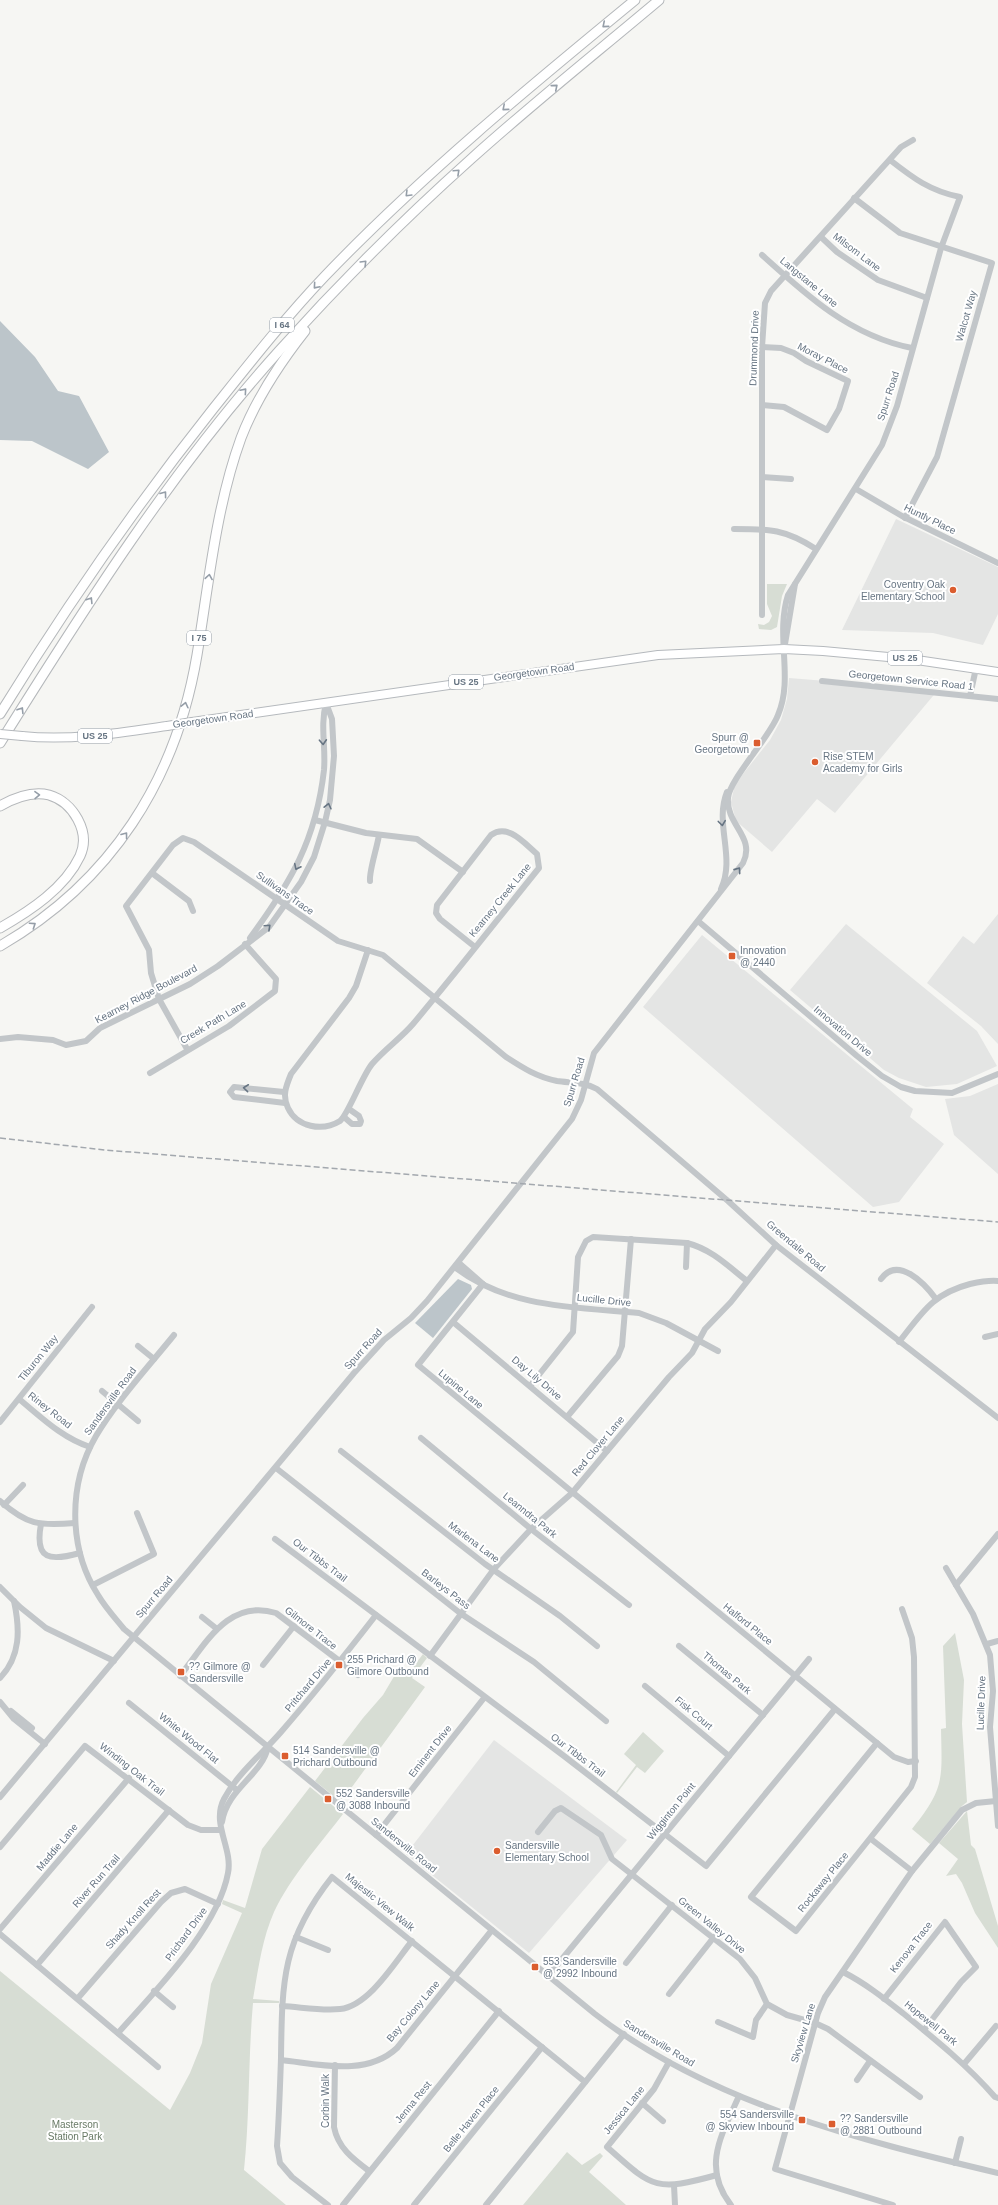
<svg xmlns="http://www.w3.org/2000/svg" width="998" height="2205" font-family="Helvetica,sans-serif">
<rect width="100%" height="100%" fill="#f6f6f3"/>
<g fill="#e4e5e4">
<polygon points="896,519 998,567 998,614 983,645 933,633 842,630"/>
<polygon points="789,678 938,690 835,813 817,799 772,852 736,821 731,802 735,784 770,740 781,720 787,699"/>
<polygon points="998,914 998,1044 981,1026 927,983 963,936 974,944"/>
<polygon points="846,924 977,1031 997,1066 957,1084 926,1087 899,1078 884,1070 790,990"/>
<polygon points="702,935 913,1109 910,1117 944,1144 899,1202 873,1207 643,1007"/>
<polygon points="998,1084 998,1174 954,1135 945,1099 970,1096"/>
<polygon points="494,1740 627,1840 529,1953 406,1854"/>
</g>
<g fill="#d7ddd4">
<polygon points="767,584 787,584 782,596 777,627 771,630 759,629 758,624 764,625 769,622 772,616 767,604"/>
<path d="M955,1633L964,1680L962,1724L967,1802L962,1806L930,1844L912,1829C945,1788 942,1779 941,1729L946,1728L943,1646Z"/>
<polygon points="423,1654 427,1658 412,1678 425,1687 341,1802 315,1781 363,1718 383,1695 399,1668 408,1674"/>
<polygon points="643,1732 664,1751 645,1773 637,1767 617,1793 616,1792 636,1765 624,1754"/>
<path d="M310,1787L343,1814C320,1844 290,1878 274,1912C262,1939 258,1971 253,1999L279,2001V2003H253C248,2059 250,2115 244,2170L286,2205H0V1971L170,2110L190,2073L202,2043L211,1984L242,1913L222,1904L223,1900L245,1908L262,1849Z"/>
<polygon points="967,1811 971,1845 975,1849 998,1926 998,1948 975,1913 962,1883 956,1874 946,1876 958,1859 939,1843"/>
<polygon points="567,2152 582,2165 600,2153 603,2156 589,2172 626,2205 523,2205"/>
</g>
<g fill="#bcc5ca">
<polygon points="0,321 35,357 58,391 79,396 109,452 88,469 32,441 0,440"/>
<polygon points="458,1279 471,1285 472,1289 433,1338 415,1323"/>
</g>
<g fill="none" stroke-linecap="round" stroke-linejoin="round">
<g stroke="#b5b9bd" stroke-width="10">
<g id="major">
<polyline points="192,722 658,655 784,649 823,651 910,659 998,672"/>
<path d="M22,736C71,741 119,733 167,726"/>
</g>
</g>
<g stroke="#b5b8bb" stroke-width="11">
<g id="highway">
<path d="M0,714C65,608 135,507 213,409C249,364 285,318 325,276C421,176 528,88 635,0"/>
<path d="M0,743C85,607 171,471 279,351C339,284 404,219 471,159C532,104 596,53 659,0"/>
<path d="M0,806C14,798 33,791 49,795C73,802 91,832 80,856C65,888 30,911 0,928"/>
<path d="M0,946C111,882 176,780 197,655C209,582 216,507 241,438C256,399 279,364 305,331"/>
</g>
</g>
<g stroke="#c2c6c9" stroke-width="6">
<polyline points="854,198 900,233 992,263 937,457 905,518"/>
<polyline points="821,237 837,252 878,280 927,298"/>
<path d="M762,255C807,296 851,336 912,348"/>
<polyline points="762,405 784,407 827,430 839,409 848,381 806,361 794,353 781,348 762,347"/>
<polyline points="762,477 791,479"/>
<polyline points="856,489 902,516 998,563"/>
<path d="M734,529C770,529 785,529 816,549"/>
<polyline points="762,615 762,347 765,303 771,291 901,147 913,140"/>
<polyline points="785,644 795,584"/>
<polyline points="822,681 998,699"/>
<polyline points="970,696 976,668"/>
<polyline points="315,820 366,833 417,839 463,872"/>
<polyline points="152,873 189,901 193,911"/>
<path d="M370,881C369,871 377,848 379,835"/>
<path d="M721,889C736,857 714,824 727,792"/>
<polyline points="698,921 857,1056 882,1076 901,1087 915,1091 952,1093 998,1074"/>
<path d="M250,938C291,882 316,840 324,770C326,747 320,726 326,703"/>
<path d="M368,950L356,986L349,998L291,1074C286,1086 282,1096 288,1108C297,1127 322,1132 340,1121C348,1115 362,1076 372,1064C385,1049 401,1038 413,1024C456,973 497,920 539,868L537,854C524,843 508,823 491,835L437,905L436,913L440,919L475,947"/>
<polyline points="0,1039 18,1037 53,1040 66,1045 86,1041 100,1028 190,984 218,966 269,927 301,882 314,857 325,822 330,800 334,756 332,719 326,703"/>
<path d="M187,1049L159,999L151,973L149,950L126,906L173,845L183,838L194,842L338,941L383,955L506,1057C523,1068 537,1077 557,1081C571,1083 585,1082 597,1089L728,1201L776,1245L998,1418"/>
<polyline points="150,1073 229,1026 275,991 276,979 245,944"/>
<polyline points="284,1092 234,1087 230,1092 234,1097 285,1103"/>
<polyline points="344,1117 352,1124 360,1124 361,1121 359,1116 349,1109"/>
<polyline points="459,1263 483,1284"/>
<polyline points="686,1267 687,1243"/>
<path d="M456,1268C509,1308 574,1307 639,1313L666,1323L718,1351"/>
<path d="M881,1279C898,1255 925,1284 936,1299"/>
<polyline points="483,1284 418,1365 894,1757 908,1762 916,1761"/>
<polyline points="453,1322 607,1451"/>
<path d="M174,1335C149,1366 116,1402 96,1436C68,1484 68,1548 98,1595C105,1607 115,1618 124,1629L595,2014C710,2103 859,2140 998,2173"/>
<polyline points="985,1337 998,1334"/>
<path d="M899,1342C922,1313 932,1294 970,1284C979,1282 989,1280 998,1281"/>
<polyline points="138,1346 154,1359"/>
<path d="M530,1386L573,1332L578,1257L586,1241L593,1237L687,1243C711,1249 728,1266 747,1281"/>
<polyline points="102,1391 138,1421"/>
<path d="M19,1399C41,1417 62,1438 90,1447"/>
<polyline points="567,1417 618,1356 622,1346 631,1239"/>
<polyline points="0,1422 92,1307"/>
<polyline points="421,1438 531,1529 629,1605"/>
<polyline points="341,1451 485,1564 560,1616 597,1646"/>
<polyline points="276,1468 460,1613 534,1662 606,1721"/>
<path d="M0,1501C27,1525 39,1526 75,1523"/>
<polyline points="4,1505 23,1485"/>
<path d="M41,1524C34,1561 51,1561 80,1553"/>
<polyline points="275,1539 564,1756 706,1866 835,1709"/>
<polyline points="946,1568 973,1614 990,1655 993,1691 990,1727 998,1826"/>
<polyline points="93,1585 154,1554 137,1513"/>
<polyline points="956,1585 998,1534"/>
<polyline points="0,1587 20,1607 46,1628 114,1661"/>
<polyline points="202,1617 217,1629"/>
<polyline points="987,1644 998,1641"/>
<polyline points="679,1646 763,1715"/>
<polyline points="430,1656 494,1569 531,1529 572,1493 669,1377 692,1353 705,1329 731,1302 776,1245"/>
<polyline points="263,1665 294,1626"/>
<path d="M180,1676C205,1645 228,1598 276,1613L358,1675"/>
<path d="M0,1678C21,1656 20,1629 14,1601"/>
<polyline points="645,1686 729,1756"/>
<polyline points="0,1702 14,1719 45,1744"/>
<polyline points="129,1703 237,1790"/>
<polyline points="11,1711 32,1728"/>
<polyline points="877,1743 751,1897 796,1931 911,1787 915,1777 914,1657 912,1638 902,1609"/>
<path d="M0,1797L354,1373L384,1340L411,1318L427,1301L572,1119L581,1100L594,1053L743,863C756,837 726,825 728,798C729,780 770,737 778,715C794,678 775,636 788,595L882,445L897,406L941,248L960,197C930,191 913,178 890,160"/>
<path d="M222,1822C227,1789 262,1775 268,1747"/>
<polyline points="538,1832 555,1811 561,1808 601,1835 612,1859 740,1959 755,1978 767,2004 787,2015 815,2023 828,2029 920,2097"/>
<polyline points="376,1835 484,1698"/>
<polyline points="871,1839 912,1871"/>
<polyline points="0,1847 85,1746 188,1825 201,1830 221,1830"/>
<polyline points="0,1929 129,1778"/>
<polyline points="0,1934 158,2067"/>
<polyline points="296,1937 328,1950"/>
<polyline points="626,1963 672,1905"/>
<polyline points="37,1965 169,1810"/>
<path d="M843,1972C865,1983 885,1999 904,2014C936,2040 968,2066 995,2097L998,2098"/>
<polyline points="548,1976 809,1659"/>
<polyline points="154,1991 173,2007"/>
<polyline points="669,1994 714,1937"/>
<polyline points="78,1998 161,1902 171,1893 185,1889 218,1904"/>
<polyline points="884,1999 945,1922 976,1967 961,1982 924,2030"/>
<path d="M282,2006C301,2007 321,2011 340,2009C369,2006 395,1962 412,1941"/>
<polyline points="718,2022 753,2037 756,2020 767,2004"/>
<path d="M118,2033C155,1991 218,1928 228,1873C233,1848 211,1824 224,1799C237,1774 262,1754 281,1732C314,1694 345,1655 376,1615"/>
<path d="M281,2060C319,2064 366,2077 397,2048L492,1930"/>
<path d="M669,2062L654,2089L607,2147C653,2188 655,2192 717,2175"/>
<polyline points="964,2064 996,2026"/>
<path d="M335,2065L334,2127C338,2148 353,2159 369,2171"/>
<polyline points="857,2080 870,2061"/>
<polyline points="642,2103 663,2121"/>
<polyline points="955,2163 961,2139"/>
<polyline points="674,2185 675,2205"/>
<path d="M328,2205L292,2177L280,2163L277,2146C279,2117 280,2088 281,2058C282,1981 282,1940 332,1877L585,2082"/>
<polyline points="343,2205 499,2011"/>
<polyline points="414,2205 542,2047"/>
<polyline points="486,2205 624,2034"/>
<path d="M731,2205C701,2167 722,2134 739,2096"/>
<polyline points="893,2205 775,2169 818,2013 825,1997 912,1871 962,1810 976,1803 996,1801"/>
</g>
<use href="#major" stroke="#fff" stroke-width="8"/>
<use href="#highway" stroke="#fff" stroke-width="9"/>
<polyline stroke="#a3a8ae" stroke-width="1.5" stroke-dasharray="6 3" stroke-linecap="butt" points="0,1138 105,1150 998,1222"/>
<g stroke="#b5b9bd" stroke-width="10" stroke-linecap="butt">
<g id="major-bridge">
<polyline points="167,726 192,722"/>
<polyline points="0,734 22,736"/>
</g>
</g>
<use href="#major-bridge" stroke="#fff" stroke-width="8"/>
</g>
<defs><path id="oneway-chevron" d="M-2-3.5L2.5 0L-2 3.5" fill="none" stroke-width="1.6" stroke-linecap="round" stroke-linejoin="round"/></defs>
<g stroke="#959ea8">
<use href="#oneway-chevron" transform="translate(605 25) rotate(140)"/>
<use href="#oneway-chevron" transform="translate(555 87) rotate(-40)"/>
<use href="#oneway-chevron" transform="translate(505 108) rotate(139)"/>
<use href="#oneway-chevron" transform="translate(457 172) rotate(-43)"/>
<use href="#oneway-chevron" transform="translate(408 194) rotate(135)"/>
<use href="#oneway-chevron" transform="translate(364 263) rotate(-45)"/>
<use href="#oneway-chevron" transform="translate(316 286) rotate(131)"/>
<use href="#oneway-chevron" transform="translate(244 391) rotate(-49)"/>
<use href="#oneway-chevron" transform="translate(164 494) rotate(-53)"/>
<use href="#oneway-chevron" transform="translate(209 577) rotate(-81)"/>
<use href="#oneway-chevron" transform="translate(90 600) rotate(-58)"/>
<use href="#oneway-chevron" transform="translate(185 705) rotate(-77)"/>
<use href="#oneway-chevron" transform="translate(21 710) rotate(-58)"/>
<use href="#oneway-chevron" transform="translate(37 795) rotate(-1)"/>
<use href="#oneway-chevron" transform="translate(125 835) rotate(-53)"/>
<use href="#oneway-chevron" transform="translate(33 925) rotate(-34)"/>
</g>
<g stroke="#677583">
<use href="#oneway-chevron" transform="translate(323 742) rotate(87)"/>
<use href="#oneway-chevron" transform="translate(328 806) rotate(-77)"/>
<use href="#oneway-chevron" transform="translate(722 823) rotate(83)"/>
<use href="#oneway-chevron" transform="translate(297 867) rotate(116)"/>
<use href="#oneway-chevron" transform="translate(738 870) rotate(-55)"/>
<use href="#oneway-chevron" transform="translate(268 927) rotate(-43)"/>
<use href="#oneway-chevron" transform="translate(246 1088) rotate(-174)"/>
</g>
<g fill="#db5d2f" stroke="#fff" stroke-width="1.5">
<circle cx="953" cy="590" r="4"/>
<rect x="753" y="739" width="8" height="8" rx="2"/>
<circle cx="815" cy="762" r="4"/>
<rect x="728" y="952" width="8" height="8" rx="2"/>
<rect x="335" y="1661" width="8" height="8" rx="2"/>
<rect x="177" y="1668" width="8" height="8" rx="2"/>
<rect x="281" y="1752" width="8" height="8" rx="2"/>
<rect x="324" y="1795" width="8" height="8" rx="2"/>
<circle cx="497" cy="1851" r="4"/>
<rect x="531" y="1963" width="8" height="8" rx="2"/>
<rect x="798" y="2116" width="8" height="8" rx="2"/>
<rect x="828" y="2120" width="8" height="8" rx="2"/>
</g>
<g text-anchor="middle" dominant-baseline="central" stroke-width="4" stroke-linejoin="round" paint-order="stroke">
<g fill="#fff" stroke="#959ea8" stroke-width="1">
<rect x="270" y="318" width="24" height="14" rx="3"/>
<rect x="187" y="631" width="24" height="14" rx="3"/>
<rect x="888" y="651" width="34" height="14" rx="3"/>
<rect x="449" y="675" width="34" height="14" rx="3"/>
<rect x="78" y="729" width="34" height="14" rx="3"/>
</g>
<g font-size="9" font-weight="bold" fill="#677583">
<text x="282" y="325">I 64</text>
<text x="199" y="638">I 75</text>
<text x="905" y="658">US 25</text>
<text x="466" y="682">US 25</text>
<text x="95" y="736">US 25</text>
</g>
<g font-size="10" fill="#677583" stroke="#fff">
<text transform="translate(857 252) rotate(37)">Milsom Lane</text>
<text transform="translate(809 282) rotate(40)">Langstane Lane</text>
<text transform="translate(966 316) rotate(-74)">Walcot Way</text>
<text transform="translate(754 348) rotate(-88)">Drummond Drive</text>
<text transform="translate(823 358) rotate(27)">Moray Place</text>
<text transform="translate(888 396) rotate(-72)">Spurr Road</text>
<text transform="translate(930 519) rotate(26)">Huntly Place</text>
<text transform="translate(534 672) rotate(-8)">Georgetown Road</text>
<text transform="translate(911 680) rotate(6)">Georgetown Service Road 1</text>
<text transform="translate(213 719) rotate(-8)">Georgetown Road</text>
<text transform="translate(285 893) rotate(35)">Sullivans Trace</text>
<text transform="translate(500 900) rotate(-51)">Kearney Creek Lane</text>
<text transform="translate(146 994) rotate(-28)">Kearney Ridge Boulevard</text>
<text transform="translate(213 1022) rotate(-31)">Creek Path Lane</text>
<text transform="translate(843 1031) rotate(40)">Innovation Drive</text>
<text transform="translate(574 1082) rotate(-73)">Spurr Road</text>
<text transform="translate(796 1246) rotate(40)">Greendale Road</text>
<text transform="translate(604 1300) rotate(6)">Lucille Drive</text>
<text transform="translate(363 1349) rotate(-48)">Spurr Road</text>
<text transform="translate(38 1358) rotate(-51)">Tiburon Way</text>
<text transform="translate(537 1378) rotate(40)">Day Lily Drive</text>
<text transform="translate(461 1389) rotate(40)">Lupine Lane</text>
<text transform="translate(110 1401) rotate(-54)">Sandersville Road</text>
<text transform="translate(50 1410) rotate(38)">Riney Road</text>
<text transform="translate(598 1446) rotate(-50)">Red Clover Lane</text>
<text transform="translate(530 1515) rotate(39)">Leanndra Park</text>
<text transform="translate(474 1542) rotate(37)">Marlena Lane</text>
<text transform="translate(320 1560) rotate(37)">Our Tibbs Trail</text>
<text transform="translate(446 1589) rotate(38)">Barleys Pass</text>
<text transform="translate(154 1597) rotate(-50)">Spurr Road</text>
<text transform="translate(748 1624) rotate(39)">Halford Place</text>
<text transform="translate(311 1628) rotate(38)">Gilmore Trace</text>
<text transform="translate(727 1673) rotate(40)">Thomas Park</text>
<text transform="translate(308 1685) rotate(-50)">Pritchard Drive</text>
<text transform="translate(981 1703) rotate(-88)">Lucille Drive</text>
<text transform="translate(694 1713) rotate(40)">Fisk Court</text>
<text transform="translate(189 1738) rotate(39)">White Wood Flat</text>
<text transform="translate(430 1751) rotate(-52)">Eminent Drive</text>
<text transform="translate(578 1755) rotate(37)">Our Tibbs Trail</text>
<text transform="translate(132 1769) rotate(38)">Winding Oak Trail</text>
<text transform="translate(671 1811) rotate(-51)">Wigginton Point</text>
<text transform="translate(404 1845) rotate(39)">Sandersville Road</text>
<text transform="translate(57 1847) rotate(-50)">Maddie Lane</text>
<text transform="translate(96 1881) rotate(-49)">River Run Trail</text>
<text transform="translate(823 1882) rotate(-51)">Rockaway Place</text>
<text transform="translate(380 1902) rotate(39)">Majestic View Walk</text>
<text transform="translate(133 1919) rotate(-48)">Shady Knoll Rest</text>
<text transform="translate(712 1925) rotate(39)">Green Valley Drive</text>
<text transform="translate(186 1934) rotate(-54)">Prichard Drive</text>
<text transform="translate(911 1947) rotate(-52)">Kenova Trace</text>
<text transform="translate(413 2011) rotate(-50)">Bay Colony Lane</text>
<text transform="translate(931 2023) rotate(39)">Hopewell Park</text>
<text transform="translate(803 2033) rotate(-73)">Skyview Lane</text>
<text transform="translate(659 2043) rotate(31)">Sandersville Road</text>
<text transform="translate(325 2101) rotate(-90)">Corbin Walk</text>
<text transform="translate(413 2102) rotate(-51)">Jenna Rest</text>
<text transform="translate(624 2110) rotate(-51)">Jessica Lane</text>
<text transform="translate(471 2119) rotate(-51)">Belle Haven Place</text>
</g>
<g font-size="10" fill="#677583" stroke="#fff" text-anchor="start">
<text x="945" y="584" text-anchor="end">Coventry Oak<tspan x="945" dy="12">Elementary School</tspan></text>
<text x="749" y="737" text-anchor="end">Spurr @<tspan x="749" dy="12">Georgetown</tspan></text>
<text x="823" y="756">Rise STEM<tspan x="823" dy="12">Academy for Girls</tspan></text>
<text x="740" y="950">Innovation<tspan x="740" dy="12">@ 2440</tspan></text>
<text x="347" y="1659">255 Prichard @<tspan x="347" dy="12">Gilmore Outbound</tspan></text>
<text x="189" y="1666">?? Gilmore @<tspan x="189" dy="12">Sandersville</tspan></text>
<text x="293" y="1750">514 Sandersville @<tspan x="293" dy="12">Prichard Outbound</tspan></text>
<text x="336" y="1793">552 Sandersville<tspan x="336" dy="12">@ 3088 Inbound</tspan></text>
<text x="505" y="1845">Sandersville<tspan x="505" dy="12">Elementary School</tspan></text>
<text x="543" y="1961">553 Sandersville<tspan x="543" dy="12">@ 2992 Inbound</tspan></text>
<text x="794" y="2114" text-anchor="end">554 Sandersville<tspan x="794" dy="12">@ Skyview Inbound</tspan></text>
<text x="840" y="2118">?? Sandersville<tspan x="840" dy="12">@ 2881 Outbound</tspan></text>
</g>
<g font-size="10" fill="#687a65" stroke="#fff">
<text x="75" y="2124">Masterson<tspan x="75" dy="12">Station Park</tspan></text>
</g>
</g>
</svg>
